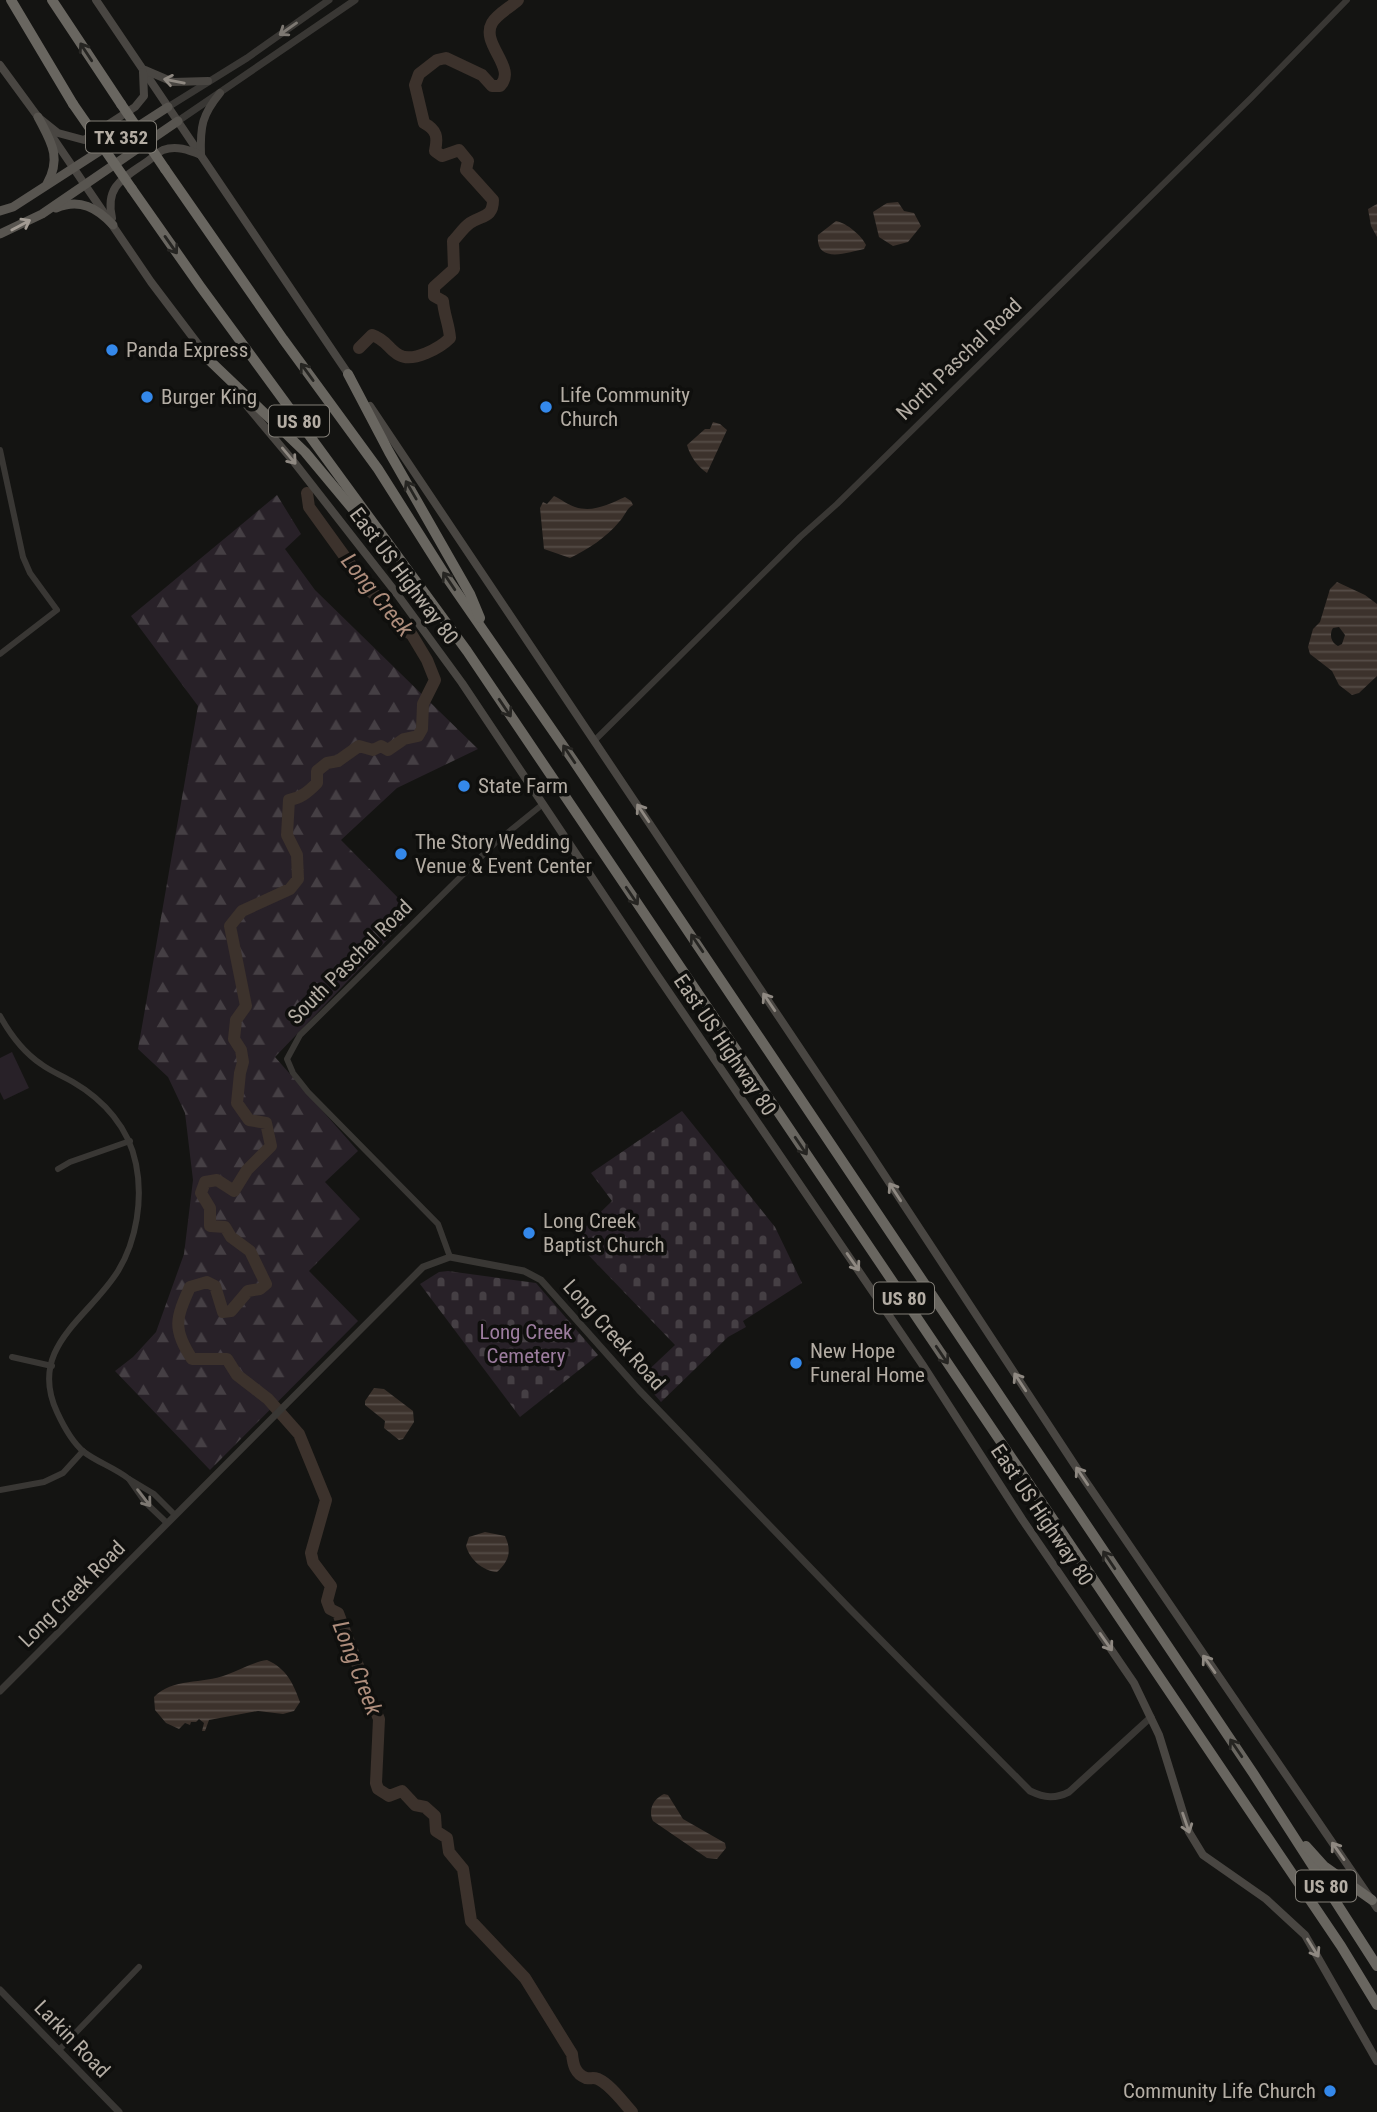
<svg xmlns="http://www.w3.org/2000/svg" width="1377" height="2112" font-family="'Roboto Condensed',sans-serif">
<defs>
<pattern id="forest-firs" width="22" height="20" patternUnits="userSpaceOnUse" patternTransform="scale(1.75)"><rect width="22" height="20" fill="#282128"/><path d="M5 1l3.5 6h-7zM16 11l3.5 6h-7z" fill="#453f44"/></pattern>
<pattern id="cemetery-stones" width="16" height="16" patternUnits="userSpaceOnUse" patternTransform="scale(1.75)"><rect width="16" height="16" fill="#282128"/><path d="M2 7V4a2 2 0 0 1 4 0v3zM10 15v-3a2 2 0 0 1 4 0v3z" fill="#453f44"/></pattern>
<pattern id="water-rules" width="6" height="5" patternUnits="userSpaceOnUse" patternTransform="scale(1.75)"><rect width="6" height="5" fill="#3c322c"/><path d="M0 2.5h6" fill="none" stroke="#564d48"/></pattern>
</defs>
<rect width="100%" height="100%" fill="#141412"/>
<polygon fill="#282128" points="12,1052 29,1088 4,1100 0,1092 0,1058"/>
<polygon fill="url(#forest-firs)" points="277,495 301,534 285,549 315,590 478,749 397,788 341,840 413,913 275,1057 358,1151 325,1182 360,1219 309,1271 358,1321 210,1470 115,1371 133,1357 156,1332 184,1254 193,1180 185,1113 168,1077 138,1049 198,706 131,616"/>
<g fill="url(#cemetery-stones)">
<polygon points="682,1111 775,1227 802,1283 743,1321 746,1327 728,1337 661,1402 640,1378 675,1345 573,1239 612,1201 591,1173"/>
<polygon points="448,1271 536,1283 598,1355 520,1417 420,1284 439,1272"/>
</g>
<g fill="url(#water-rules)" fill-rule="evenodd">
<polygon points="898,202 904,211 914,213 921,226 908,242 893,246 879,237 873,212 887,203"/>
<polygon points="1377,204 1377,237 1371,226 1368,209"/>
<path d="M836,221C847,223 862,236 866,245L864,249C849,252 815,265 818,235Z"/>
<path d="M713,422L720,424L727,430L707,473C697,466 690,456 687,445L705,429H710Z"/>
<path d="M554,496C561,499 568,505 575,507C593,513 609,504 625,497L631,501L633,505C626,509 625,516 619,522C607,537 587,550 570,558L544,549L540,508L543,502L547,504Z"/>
<path d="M1337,582L1365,595L1377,604V676L1359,693L1352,695L1339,685L1332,671L1310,654L1308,647L1313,629L1320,622L1330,589ZM1339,627L1345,635L1342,644L1338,646C1331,643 1329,634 1333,628Z"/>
<polygon points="374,1388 384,1389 413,1411 414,1422 403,1439 399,1440 384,1428 385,1421 365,1405 365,1401"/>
<path d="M485,1532L505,1536C512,1551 509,1561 497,1572C483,1571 470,1560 466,1546L469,1537Z"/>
<path d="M267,1660C287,1669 293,1683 300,1702L294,1711L283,1714L258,1711L209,1720L205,1731H202L204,1723L199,1719L196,1722H191L190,1725L185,1723L179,1729L166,1723L155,1710L154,1697C172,1678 203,1684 226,1675C240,1670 253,1662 267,1660Z"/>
<path d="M664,1794L668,1795L683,1819L725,1843L726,1848L717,1859L707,1858L653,1821C648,1810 653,1799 664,1794Z"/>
</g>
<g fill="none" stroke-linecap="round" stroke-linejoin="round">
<g stroke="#3c322c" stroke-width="12">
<path d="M359,348L372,335C387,340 388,349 399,355C413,363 440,348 450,338C449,324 444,315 443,301L434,296V287L454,269L453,241C458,236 464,227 470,223C482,215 493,218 493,200L466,170L468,161L459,150L442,156L435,151C438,137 437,130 424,123L415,85L419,74L437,60L446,58L482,75L492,86H500C518,68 480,44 492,23C497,14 511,7 518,0"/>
<path d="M307,493L309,507L369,590L386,604L400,626L412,635L427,660L435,680L423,704L422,729L418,736L404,739L388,750L381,746L373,750L359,746L338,761L327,763L317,771V783C308,792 301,798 289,800L287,835L297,855L298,879L290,889L242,911L230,926L246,1006L236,1020L234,1039L241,1050L243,1062L240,1073L237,1103L249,1120L266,1123L271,1146L247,1170L234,1191L217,1180L205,1182L201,1193L210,1208V1226L225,1227L231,1237L250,1251L266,1284L260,1289L248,1291L231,1311L223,1312L215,1286L207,1282L190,1287C176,1318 172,1329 192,1359H227L237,1375L268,1399L299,1434L326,1500L311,1553L313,1562L331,1586L327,1601L330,1609L338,1613L363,1679L367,1705L376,1712L379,1719L376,1783L378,1789L389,1796L402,1791L415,1805L425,1807L435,1816L436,1831L447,1838L449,1852L463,1869L471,1921L525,1978L572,2054C573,2064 575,2074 586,2078C592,2079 592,2077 598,2079C611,2085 622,2101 632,2112"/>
</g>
<g stroke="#393734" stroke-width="6">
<polyline points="0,450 23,557 30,573 57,610 0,654"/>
<polyline points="594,741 800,537 837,504 1251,98 1347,0"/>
<path d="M0,1016C10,1034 23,1052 41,1064C50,1071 63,1076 73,1082C104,1100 129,1128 136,1164C143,1198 137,1240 118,1271C89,1318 27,1347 57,1412C63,1425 73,1443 84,1452C97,1462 115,1468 129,1479"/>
<polyline points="58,1169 70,1162 130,1141"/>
<polyline points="450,1257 438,1224 308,1092 293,1073 287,1059 300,1035 495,843 543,804"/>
<polyline points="12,1357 52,1366"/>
<polyline points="0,1490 44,1482 63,1473 83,1451"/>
<polyline points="167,1523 145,1502 129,1479 154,1494 175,1515"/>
<polyline points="59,2050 139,1967"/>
</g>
<g stroke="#393734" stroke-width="7">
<polyline points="168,107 247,58 329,0"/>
<polyline points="178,121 355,0"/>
<path d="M0,1691L423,1267L450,1257L524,1271L541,1280L639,1390L849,1608L1030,1791C1045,1798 1055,1799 1069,1792L1151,1717"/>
<polyline points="0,1990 119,2112"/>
</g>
<g stroke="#494642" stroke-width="8">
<polyline points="96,0 351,378"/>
<polyline points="0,65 41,121"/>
<polyline points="145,70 173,82 208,81"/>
<polyline points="38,117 58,133 84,140 135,107 144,96 143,72"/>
<polyline points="49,132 151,282 213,364"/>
<path d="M201,155C200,126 202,115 220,93"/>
<path d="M112,218C105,187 122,179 145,163C151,159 157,153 163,150C176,145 189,150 201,155"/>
<polyline points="232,388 294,462 397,594 462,683 655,972 922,1364 1022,1519 1134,1683 1159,1735 1189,1832 1203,1855 1266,1899 1305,1935 1377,2061"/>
<polyline points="370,406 866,1147 1082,1476 1377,1908"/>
</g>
<g stroke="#585550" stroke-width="9">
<path d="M38,117C51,142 62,157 47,184"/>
<path d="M56,208C80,198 97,208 113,225"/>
<polyline points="0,211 13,207 168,107"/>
<polyline points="0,234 42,214 178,121"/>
</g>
<g stroke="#696660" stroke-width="10">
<polyline points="11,0 73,104"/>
<polyline points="52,0 121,104"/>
<polyline points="165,169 283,339 378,469 447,578 573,760 1253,1773 1377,1966"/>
<polyline points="132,189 200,286 467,651 1341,1946 1377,2005"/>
<polyline points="209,360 305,452 375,536"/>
<polyline points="348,374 389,452 470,594 480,618"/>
<polyline points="1306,1846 1324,1866 1372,1900"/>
</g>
<g stroke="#696660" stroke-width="10">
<polyline points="73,104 132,189"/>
<polyline points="121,104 165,169"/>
</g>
</g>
<defs><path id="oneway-shaft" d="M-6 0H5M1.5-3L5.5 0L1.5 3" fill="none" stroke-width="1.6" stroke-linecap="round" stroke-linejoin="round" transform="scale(1.75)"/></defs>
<g stroke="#7d7872">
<use href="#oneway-shaft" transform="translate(288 29) rotate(145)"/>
<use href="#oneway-shaft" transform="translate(144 1498) rotate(52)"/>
</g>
<g stroke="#262522">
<use href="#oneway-shaft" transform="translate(86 52) rotate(-123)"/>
<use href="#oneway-shaft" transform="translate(171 245) rotate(55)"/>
<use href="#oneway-shaft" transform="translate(307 372) rotate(-126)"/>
<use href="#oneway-shaft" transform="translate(411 490) rotate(-120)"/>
<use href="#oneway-shaft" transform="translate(449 581) rotate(-124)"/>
<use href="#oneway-shaft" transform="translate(505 708) rotate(56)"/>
<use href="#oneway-shaft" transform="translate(569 754) rotate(-124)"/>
<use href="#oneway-shaft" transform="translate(632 896) rotate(56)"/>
<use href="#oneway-shaft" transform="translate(697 943) rotate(-124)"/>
<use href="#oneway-shaft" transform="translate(801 1146) rotate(56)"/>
<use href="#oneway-shaft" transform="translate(942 1355) rotate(56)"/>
<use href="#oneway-shaft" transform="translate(1109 1560) rotate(-124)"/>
<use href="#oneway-shaft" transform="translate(1236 1748) rotate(-124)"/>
</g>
<g stroke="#8f8982">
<use href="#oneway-shaft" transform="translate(174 81) rotate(-169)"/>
<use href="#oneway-shaft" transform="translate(289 456) rotate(50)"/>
<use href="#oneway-shaft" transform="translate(643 813) rotate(-124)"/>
<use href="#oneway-shaft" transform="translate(769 1002) rotate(-124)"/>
<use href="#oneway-shaft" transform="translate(895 1192) rotate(-123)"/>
<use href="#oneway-shaft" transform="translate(853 1262) rotate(55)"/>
<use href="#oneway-shaft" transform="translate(1020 1382) rotate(-123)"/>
<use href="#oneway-shaft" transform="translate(1082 1476) rotate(-124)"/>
<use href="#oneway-shaft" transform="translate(1106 1642) rotate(55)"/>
<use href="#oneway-shaft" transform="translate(1209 1664) rotate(-125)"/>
<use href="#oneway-shaft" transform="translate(1186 1823) rotate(71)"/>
<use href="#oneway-shaft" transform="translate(1338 1851) rotate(-125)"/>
<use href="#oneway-shaft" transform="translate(1313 1948) rotate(58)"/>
</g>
<use stroke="#a29b93" href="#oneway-shaft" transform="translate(21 225) rotate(-28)"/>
<g fill="#3488ea" stroke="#0f0f0d" stroke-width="2.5">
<circle cx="112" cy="350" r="7"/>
<circle cx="147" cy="397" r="7"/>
<circle cx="546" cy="407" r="7"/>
<circle cx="464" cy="786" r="7"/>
<circle cx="401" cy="854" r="7"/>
<circle cx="529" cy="1233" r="7"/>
<circle cx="796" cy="1363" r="7"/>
<circle cx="1330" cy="2091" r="7"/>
</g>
<g text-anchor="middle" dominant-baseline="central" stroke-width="7" stroke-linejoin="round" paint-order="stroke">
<g fill="#0f0f0d" stroke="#827e77" stroke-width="2">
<rect x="86" y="121.5" width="70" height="31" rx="5"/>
<rect x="269" y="405.5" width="60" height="31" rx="5"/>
<rect x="874" y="1282.5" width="60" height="31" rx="5"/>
<rect x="1296" y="1870.5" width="60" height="31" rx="5"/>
</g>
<g font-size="19" font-weight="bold" fill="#b4ada4">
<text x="121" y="137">TX 352</text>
<text x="299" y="421">US 80</text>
<text x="904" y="1298">US 80</text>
<text x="1326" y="1886">US 80</text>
</g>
<g font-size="21" fill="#b4ada4" stroke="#0f0f0d" text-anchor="start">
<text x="126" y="350">Panda Express</text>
<text x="560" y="395">Life Community<tspan x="560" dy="24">Church</tspan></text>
<text x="161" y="397">Burger King</text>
<text x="478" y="786">State Farm</text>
<text x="415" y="842">The Story Wedding<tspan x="415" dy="24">Venue &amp; Event Center</tspan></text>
<text x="543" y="1221">Long Creek<tspan x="543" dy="24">Baptist Church</tspan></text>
<text x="810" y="1351">New Hope<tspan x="810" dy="24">Funeral Home</tspan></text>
<text x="1316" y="2091" text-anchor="end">Community Life Church</text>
</g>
<g font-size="21" fill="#b4ada4" stroke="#0f0f0d">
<text transform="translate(959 359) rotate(-44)">North Paschal Road</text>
<text transform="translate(404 576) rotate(53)">East US Highway 80</text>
<text transform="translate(350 962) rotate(-45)">South Paschal Road</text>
<text transform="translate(725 1045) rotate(56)">East US Highway 80</text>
<text transform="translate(614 1335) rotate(48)">Long Creek Road</text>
<text transform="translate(1042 1515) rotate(56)">East US Highway 80</text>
<text transform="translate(72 1594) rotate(-45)">Long Creek Road</text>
<text transform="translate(72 2039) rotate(46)">Larkin Road</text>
</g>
<g font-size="21" fill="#9c7c9e" stroke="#0f0f0d">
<text x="526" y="1332">Long Creek<tspan x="526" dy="24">Cemetery</tspan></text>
</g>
<g font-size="23" font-style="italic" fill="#ae8d7c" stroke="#0f0f0d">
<text transform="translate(377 595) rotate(51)">Long Creek</text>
<text transform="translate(357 1668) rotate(69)">Long Creek</text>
</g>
</g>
</svg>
